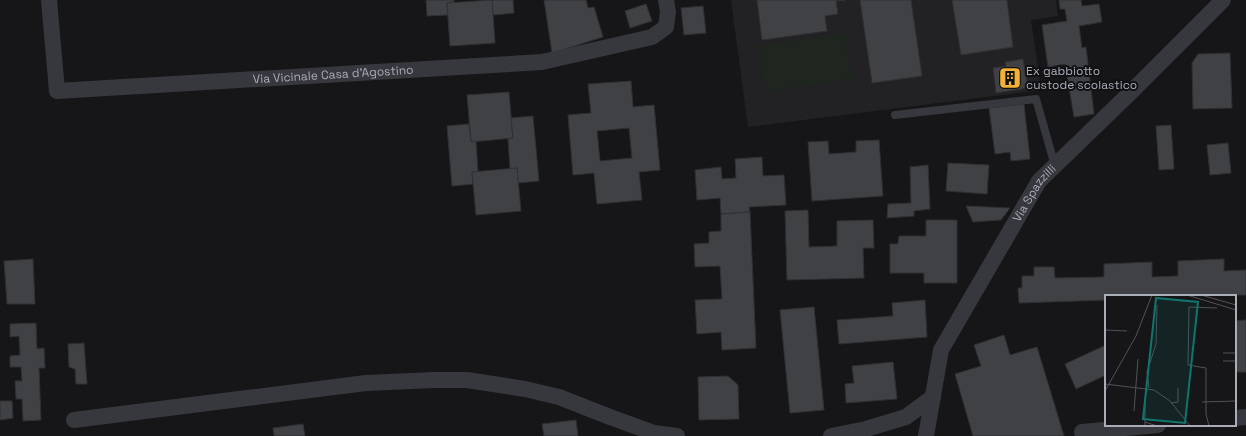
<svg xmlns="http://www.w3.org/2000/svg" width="1246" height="436" font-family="'Space Grotesk',sans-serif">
<rect width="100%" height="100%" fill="#161618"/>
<polygon fill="#222225" points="731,0 1056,0 1058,16 1031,20 1041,90 748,127"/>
<polygon fill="#1e261f" points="845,33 851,79 766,91 759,46"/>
<g fill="#404145" stroke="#303034" fill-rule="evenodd">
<polygon points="426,0 454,0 454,2 447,3 448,15 427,16"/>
<polygon points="486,0 513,0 514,13 493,15 492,0"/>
<polygon points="492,0 495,43 450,46 447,3"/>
<polygon points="544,0 586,0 588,8 594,7 603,37 552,53"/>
<polygon points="757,0 846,0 836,1 838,14 825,16 827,31 762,40"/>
<polygon points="860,0 911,0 922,76 872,83"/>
<polygon points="952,0 1007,0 1013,47 961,55"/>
<polygon points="1059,0 1081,0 1082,6 1099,4 1102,22 1079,26 1082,48 1086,47 1094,114 1074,117 1065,64 1048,67 1042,25 1067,21 1065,9 1060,9"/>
<polygon points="646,4 652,21 630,28 625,11"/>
<polygon points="703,6 706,33 684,35 681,8"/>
<polygon points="1230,53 1232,108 1193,109 1192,63 1198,54"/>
<polygon points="1023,59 1028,88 996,93 993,68 1006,66 1005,62"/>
<path d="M631,81L633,107L654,105L660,170L639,172L642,200L597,204L594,173L573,175L568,115L591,113L588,84ZM629,128L632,158L600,161L597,131Z"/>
<polygon points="509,92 513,138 471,142 467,95"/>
<polygon points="1024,104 1030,159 1011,161 1010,152 995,154 989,108"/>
<polygon points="533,116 539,181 518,183 517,168 510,169 508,139 513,138 511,118"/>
<polygon points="469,124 471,142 476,141 478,172 472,172 473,184 452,186 447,126"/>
<polygon points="1171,125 1174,169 1159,170 1156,126"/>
<polygon points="879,140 883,196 812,201 808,142 828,141 829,154 856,152 856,141"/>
<polygon points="1228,143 1231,173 1210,175 1207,145"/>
<polygon points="762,157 763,176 784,175 786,205 749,207 750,212 721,214 720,198 697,200 695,170 721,167 722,179 736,178 735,159"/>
<polygon points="948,163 989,165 987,194 946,191"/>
<polygon points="928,165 930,209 914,211 914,216 887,218 888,204 911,203 910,167"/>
<polygon points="517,168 521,211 476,215 472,172"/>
<polygon points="966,206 1010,208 1001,220 973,222"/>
<polygon points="808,210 809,247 837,246 837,221 873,220 874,248 863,248 864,278 787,280 785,211"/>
<polygon points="750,212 756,348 722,350 721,332 697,334 695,300 722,299 720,266 695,267 694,244 709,243 709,232 721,231 721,214"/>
<polygon points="926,220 957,220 957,283 924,283 924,273 890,273 890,244 898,244 899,236 926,236"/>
<polygon points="33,259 35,304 7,304 4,261"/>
<polygon points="1224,259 1224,271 1246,270 1246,295 1106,296 1106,300 1019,303 1018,288 1022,288 1022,276 1034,276 1034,267 1054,267 1055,278 1104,277 1104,264 1152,262 1152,277 1178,276 1178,261"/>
<polygon points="925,300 927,337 839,344 837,320 893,316 892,303"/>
<polygon points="814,307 824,410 790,413 780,310"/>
<polygon points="1246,320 1246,372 1235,372 1235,321"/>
<polygon points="36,323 37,349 44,348 45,368 39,368 41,420 23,421 22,399 16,399 15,381 22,381 21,367 10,367 10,356 20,355 19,336 10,337 10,324"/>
<polygon points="1004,335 1010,355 1037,347 1064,436 973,436 955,374 981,366 974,345"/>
<polygon points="84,343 87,384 76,384 75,369 69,367 68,344"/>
<polygon points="1106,345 1106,375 1076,389 1065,364"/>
<polygon points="893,362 897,399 846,403 845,384 854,383 852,366"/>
<polygon points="728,376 738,385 739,419 699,420 698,377"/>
<polygon points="0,401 12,401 13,418 0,420"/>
<polygon points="576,420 578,436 544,436 542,424"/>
<polygon points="303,424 305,436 274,436 273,428"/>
</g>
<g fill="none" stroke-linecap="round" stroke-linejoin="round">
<polyline stroke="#37383d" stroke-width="8" points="895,115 1036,99 1055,166"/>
<g stroke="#37383d" stroke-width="16">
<path id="s1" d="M49,0L57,91L542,62L652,37L666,27L668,12L666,0"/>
<polyline points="1235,418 1246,417"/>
<polyline points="74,420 366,383 434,380 467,380 525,389 559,397 610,417 654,433 677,436"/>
<polyline points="1082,432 1158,425"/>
<polyline points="831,436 866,429 906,417 933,397"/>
<path id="s2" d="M926,436L941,350L1039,181L1129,94L1223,0"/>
</g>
</g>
<defs>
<g id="building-square" transform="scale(1.15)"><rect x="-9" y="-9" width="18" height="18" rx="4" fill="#f2b134" stroke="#111113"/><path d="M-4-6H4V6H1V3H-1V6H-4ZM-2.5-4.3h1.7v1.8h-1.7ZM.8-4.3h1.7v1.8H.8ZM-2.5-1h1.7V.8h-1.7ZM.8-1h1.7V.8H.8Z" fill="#111"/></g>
</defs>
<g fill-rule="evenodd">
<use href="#building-square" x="1010" y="78"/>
</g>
<g text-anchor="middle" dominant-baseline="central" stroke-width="4" stroke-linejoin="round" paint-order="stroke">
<g font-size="12" fill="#a8adb8" stroke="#111113" text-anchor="start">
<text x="1026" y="71">Ex gabbiotto<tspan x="1026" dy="14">custode scolastico</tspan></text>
</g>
<g font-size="12" fill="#a8adb8" stroke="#111113">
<text stroke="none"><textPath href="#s1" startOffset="368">Via Vicinale Casa d'Agostino</textPath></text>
<text stroke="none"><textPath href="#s2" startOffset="270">Via Spazzilli</textPath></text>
</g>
</g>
<g transform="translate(1105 295)">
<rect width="131" height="131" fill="#161618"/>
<path fill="none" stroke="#505258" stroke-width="1" d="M82,0L131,15M96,0L131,10M0,35L22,36M118,58H131M118,66H131M0,89L49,95L65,106L85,131M44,93L42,77L51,49L52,10M0,96L31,41L47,0M97,107L131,106M66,108L73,107V93M29,116L33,64M40,127L52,131M40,131V108M104,131L101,119V73L83,70L84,12L112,13"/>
<path fill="#0f766e" fill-opacity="0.15" stroke="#0f766e" stroke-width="2" d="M51,3L93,7L80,128L38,124Z"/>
<rect width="131" height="131" fill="none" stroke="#a8adb8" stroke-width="2"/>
</g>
</svg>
